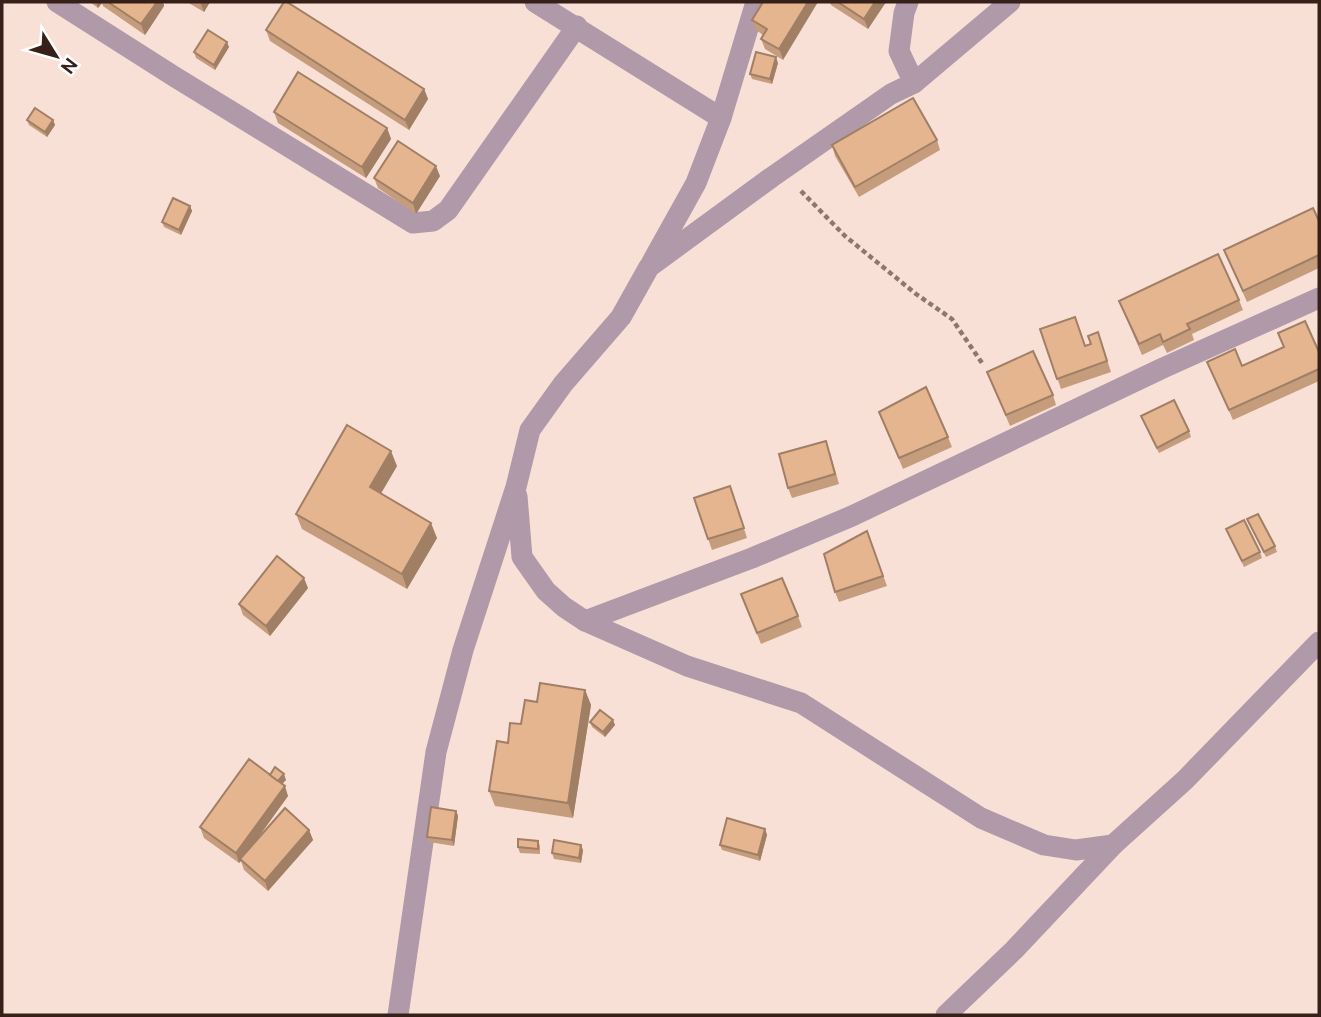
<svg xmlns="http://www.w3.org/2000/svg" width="1321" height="1017" font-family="Ubuntu,sans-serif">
<rect width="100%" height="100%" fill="#f9e0d7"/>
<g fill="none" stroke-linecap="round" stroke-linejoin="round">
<polyline stroke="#8e776f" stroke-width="4.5" stroke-dasharray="5 3.5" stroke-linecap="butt" points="801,191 845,236 916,294 952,319 982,363"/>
<g stroke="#b099a8" stroke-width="21">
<polyline points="57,2 175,77 413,223 433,221 448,210 577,26"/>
<polyline points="535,2 721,118"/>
<polyline points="908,2 904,13 899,51 914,83"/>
<polyline points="652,262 696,183 721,118 756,2"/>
<polyline points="517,496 522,557 546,591 564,607 585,621 687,666 801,703 981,818 1044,845 1076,850 1113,845"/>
<polyline points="585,621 752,558 852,516 1163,368 1319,298"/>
<polyline points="398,1015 436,752 463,650 516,487 530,430 563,384 621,317 649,267 772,177 891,94 914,83 1010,2"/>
<polyline points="946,1015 1014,950 1113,845 1185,780 1319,642"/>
</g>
</g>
<g fill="#c59c7c">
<polygon points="90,2 163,2 164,6 145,35 103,6 102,3 98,8"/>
<polygon points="187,2 210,2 204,12"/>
<polygon points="763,2 783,60 765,49 761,39 763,35 756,30 752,20"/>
<polygon points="830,2 886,2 868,29 831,5"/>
<polygon points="266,30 424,89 428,99 409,130 270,41"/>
<polygon points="229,47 215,70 196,58 194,52"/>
<polygon points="778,63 772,84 752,79 750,74"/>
<polygon points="274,112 387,128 391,139 366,178 278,123"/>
<polygon points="27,120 53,120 55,125 47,137 29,125"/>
<polygon points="937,140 940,150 859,197 835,156 832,145"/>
<polygon points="440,176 416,214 378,188 374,178"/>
<polygon points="190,206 192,211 181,235 164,227 162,222"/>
<polygon points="1319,221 1319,268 1247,302 1224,250"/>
<polygon points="1239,300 1243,310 1192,334 1194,340 1167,353 1163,345 1142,355 1119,301"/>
<polygon points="1040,329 1085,346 1091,344 1098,332 1111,372 1061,389"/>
<polygon points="1278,333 1319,352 1319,381 1233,420 1207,362 1242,366 1284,347"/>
<polygon points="987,372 1053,395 1056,405 1010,426"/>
<polygon points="879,412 948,437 952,447 903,469"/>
<polygon points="1141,416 1189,431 1191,437 1159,453"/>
<polygon points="830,452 839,484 792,498 788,488"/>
<polygon points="397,466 381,493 437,538 407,589 302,529 296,514"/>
<polygon points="734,497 747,538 712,550 694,498"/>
<polygon points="1247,519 1275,546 1277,552 1266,557"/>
<polygon points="1226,529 1260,552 1262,558 1244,567"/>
<polygon points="867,531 887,586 839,602 835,592"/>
<polygon points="308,588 270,636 243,615 239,604"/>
<polygon points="741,594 798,616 802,627 761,644"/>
<polygon points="585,690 591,705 573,818 495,806 489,791 521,724 537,702"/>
<polygon points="590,722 615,725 605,737 592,727"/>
<polygon points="270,775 286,780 282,784 288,796 255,842 309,830 313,840 268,891 244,870 241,861 239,863 204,838 200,827"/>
<polygon points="456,811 458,816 454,846 429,842 427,837"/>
<polygon points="765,829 767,835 760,861 722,850 720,845"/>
<polygon points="538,841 540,846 540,854 520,853 518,847"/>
<polygon points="583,850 581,863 554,859 552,853"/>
</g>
<g fill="#a07f65">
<polygon points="96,2 101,2 102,3 98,8"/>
<polygon points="157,2 163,2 164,6 145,35 141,24"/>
<polygon points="200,2 210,2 204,12"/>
<polygon points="808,2 818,2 783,60 779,49"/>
<polygon points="875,2 886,2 868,29 864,19"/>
<polygon points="227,42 229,47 215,70 214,65"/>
<polygon points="776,57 778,63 772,84 770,79"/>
<polygon points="424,89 428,99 409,130 405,120"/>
<polygon points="53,120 55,125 47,137 45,132"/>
<polygon points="387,128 391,139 366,178 362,167"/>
<polygon points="436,166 440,176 416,214 413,203"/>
<polygon points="190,206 192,211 181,235 179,230"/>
<polygon points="391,451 397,466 376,502 370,487"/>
<polygon points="431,523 437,538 407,589 402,574"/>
<polygon points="304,578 308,588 270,636 266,626"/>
<polygon points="585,690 591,705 573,818 568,803"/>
<polygon points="613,720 615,725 605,737 603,732"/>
<polygon points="284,774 286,780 279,787 277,782"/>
<polygon points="285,786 288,796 242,860 240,859 241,861 239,863 236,853"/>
<polygon points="456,811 458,816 454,846 452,840"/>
<polygon points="765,829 767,835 760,861 758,855"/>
<polygon points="309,830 313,840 268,891 265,881"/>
<polygon points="581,845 583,850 581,863 579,858"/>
</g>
<g fill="#e5b590" stroke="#a07f65" stroke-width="2">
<polygon points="108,2 157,2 141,24"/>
<polygon points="284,2 287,2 424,89 405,120 266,30"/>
<polygon points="763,2 808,2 779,49 761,39 767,29 752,20"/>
<polygon points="838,2 875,2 864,19"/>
<polygon points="208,30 227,42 214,65 194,52"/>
<polygon points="756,52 776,57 770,79 750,74"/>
<polygon points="298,72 387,128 362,167 274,112"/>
<polygon points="913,98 937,140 855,187 832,145"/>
<polygon points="35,108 53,120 45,132 27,120"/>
<polygon points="398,141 436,166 413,203 374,178"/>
<polygon points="173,198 190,206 179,230 162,222"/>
<polygon points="1313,208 1319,221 1319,255 1243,291 1224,250"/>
<polygon points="1218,254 1239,300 1187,324 1190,329 1163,342 1160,334 1139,344 1119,301"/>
<polygon points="1075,317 1085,346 1091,344 1088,336 1098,332 1107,361 1057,379 1040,329"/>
<polygon points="1305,321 1319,352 1319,369 1229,410 1207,362 1235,349 1242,366 1284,347 1278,333"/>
<polygon points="1033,351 1053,395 1006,415 987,372"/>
<polygon points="926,387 948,437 899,458 879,412"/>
<polygon points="1174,400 1189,431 1157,448 1141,416"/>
<polygon points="347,425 391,451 370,487 431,523 402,574 296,514"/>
<polygon points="826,441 835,474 788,488 779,454"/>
<polygon points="730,486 744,528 708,539 694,498"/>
<polygon points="1258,514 1275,546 1264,552 1247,519"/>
<polygon points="1244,520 1260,552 1242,561 1226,529"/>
<polygon points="867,531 883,576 835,592 824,554"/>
<polygon points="277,556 304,578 266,626 239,604"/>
<polygon points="782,578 798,616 757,633 741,594"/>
<polygon points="540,683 585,690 568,803 489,791 497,741 508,743 510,723 521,724 525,700 537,702"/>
<polygon points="600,710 613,720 603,732 590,722"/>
<polygon points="249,759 285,786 236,853 200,827"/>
<polygon points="275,767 284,774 278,781 270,775"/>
<polygon points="431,807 456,811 452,840 427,837"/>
<polygon points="285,808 309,830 265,881 240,859"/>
<polygon points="727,818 765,829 758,855 720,845"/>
<polygon points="518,839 538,841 538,849 518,847"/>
<polygon points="554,840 581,845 579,858 552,853"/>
</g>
<rect width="1321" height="1017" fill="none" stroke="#362019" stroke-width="7"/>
<g transform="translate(56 56) rotate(127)" stroke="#ffffff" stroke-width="5" paint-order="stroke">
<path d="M0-5L12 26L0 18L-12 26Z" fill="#362019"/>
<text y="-10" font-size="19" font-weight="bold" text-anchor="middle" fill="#362019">N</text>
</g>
</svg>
